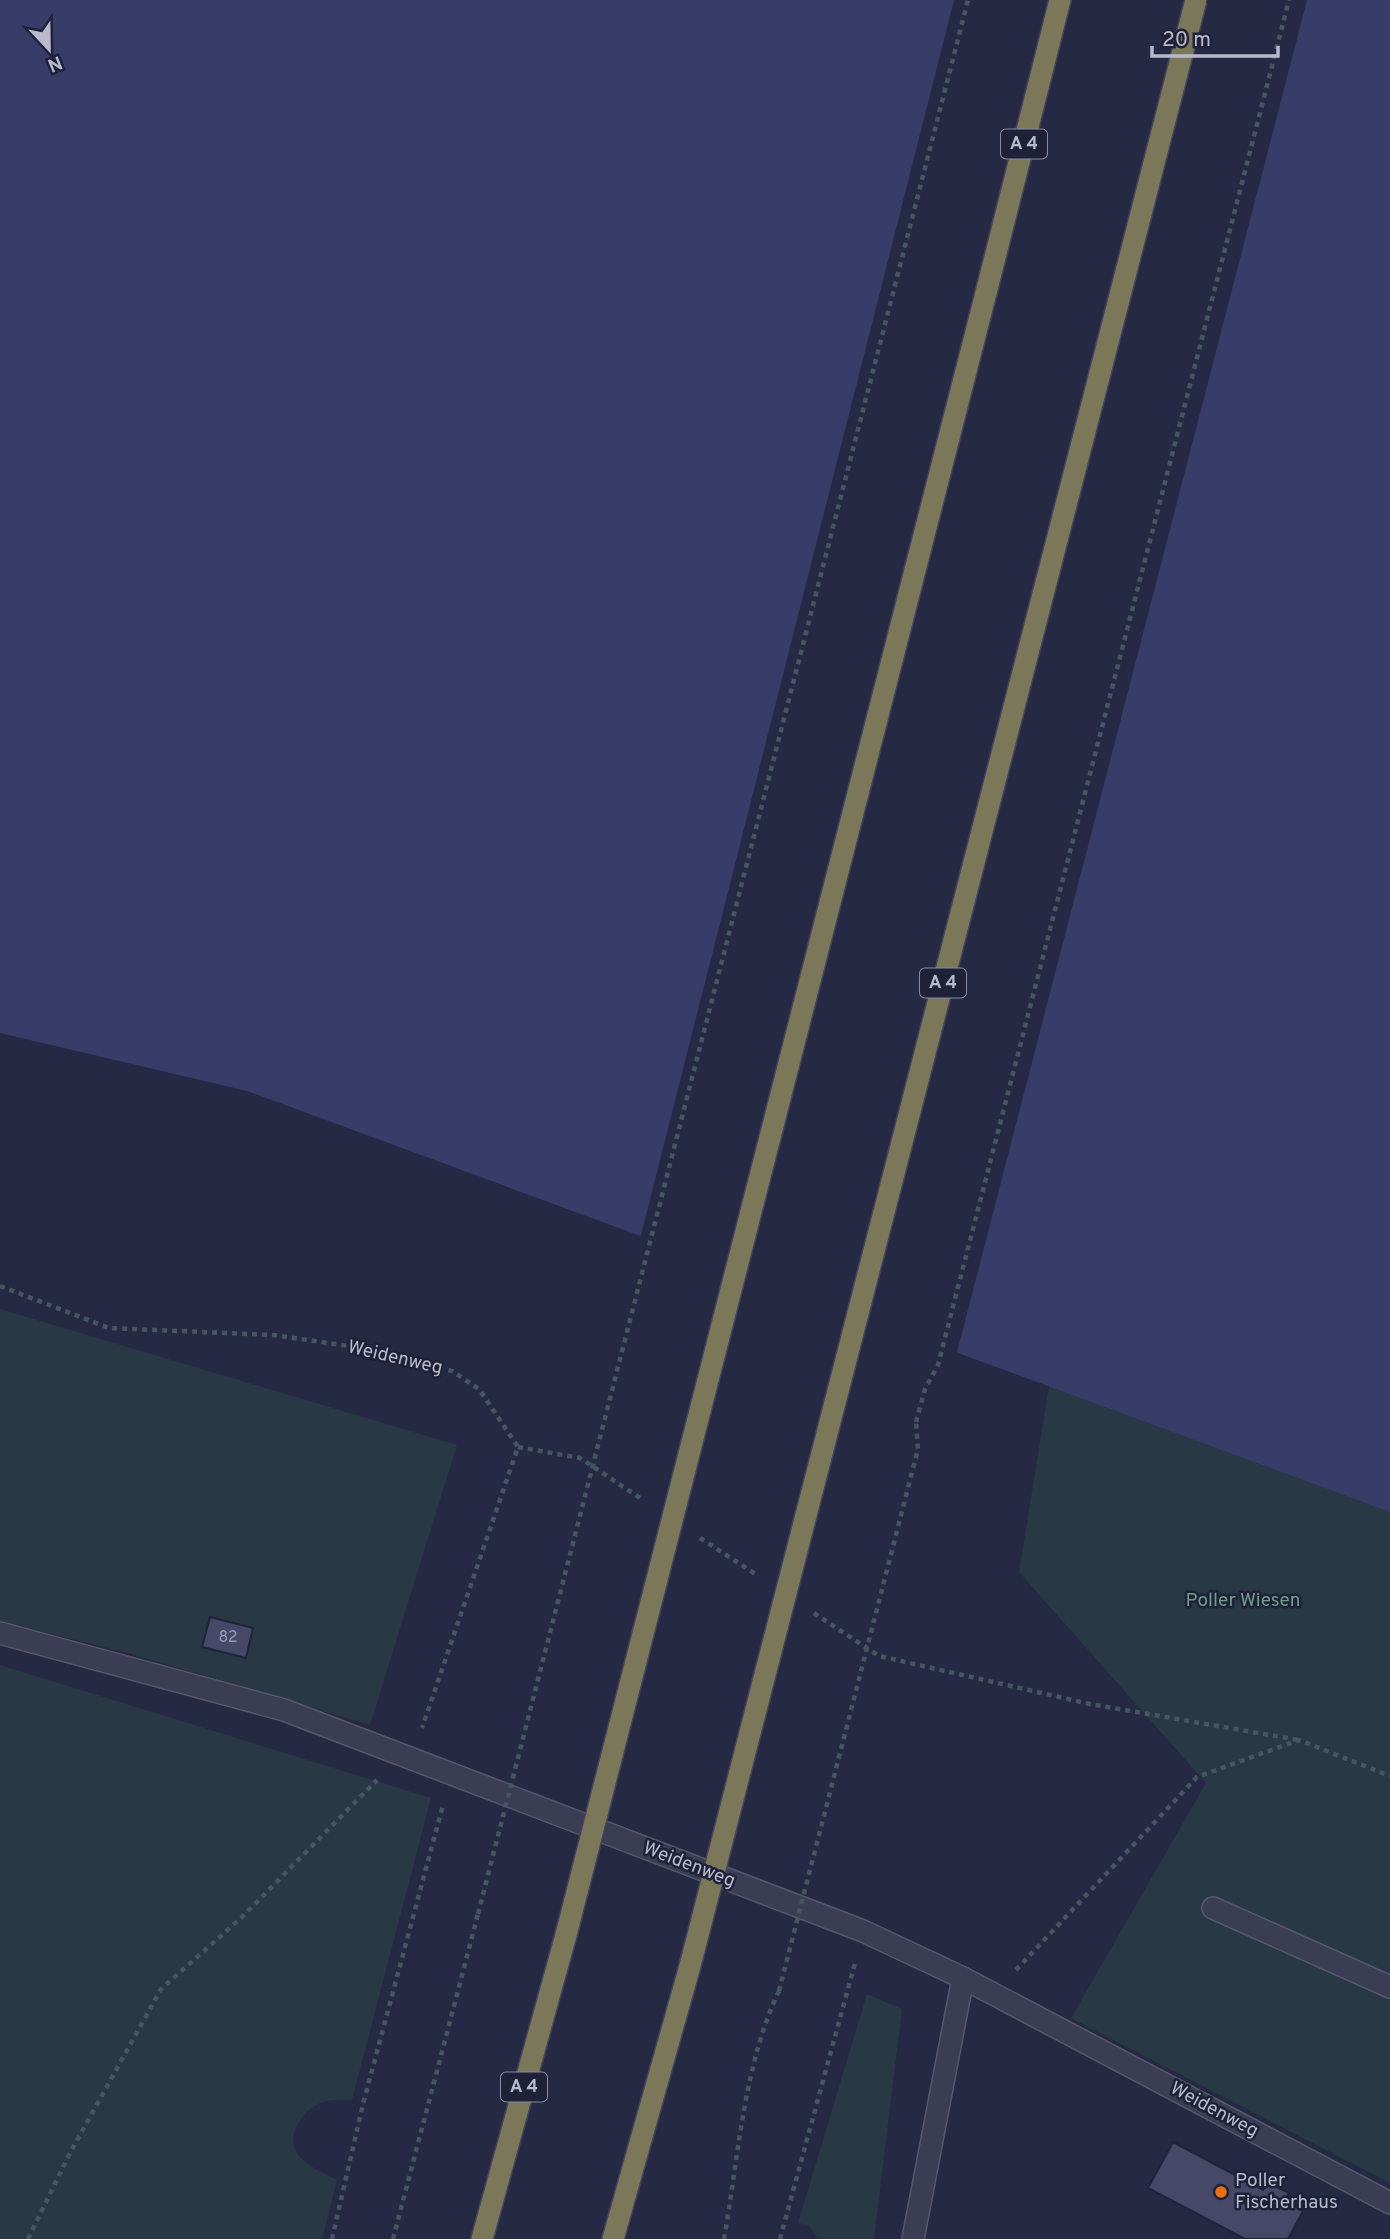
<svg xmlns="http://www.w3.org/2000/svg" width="1390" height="2239" font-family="Overpass,sans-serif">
<rect width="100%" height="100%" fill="#262944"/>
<g fill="#283845">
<polygon points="0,1309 457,1445 370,1725 128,1653 0,1621"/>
<polygon points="1053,1362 1390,1503 1390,2183 1071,2018 1206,1783 1019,1572"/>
<path d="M0,1665L431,1798L352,2100C343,2100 328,2099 320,2103C301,2112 283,2139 300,2157C310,2168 324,2173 337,2180L322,2239H0Z"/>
<polygon points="867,1994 902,2009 874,2239 818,2239 808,2225 798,2223"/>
</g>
<polygon fill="#383c69" points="0,0 1390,0 1390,1512 247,1091 0,1033"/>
<polygon fill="#262944" points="954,0 1307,0 956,1356 640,1239"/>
<g fill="#454866" stroke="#21233b" stroke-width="2">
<polygon points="210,1617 253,1628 246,1658 202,1647"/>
<polygon points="1173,2142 1263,2190 1267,2182 1289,2193 1285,2201 1303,2211 1288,2239 1245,2239 1148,2188"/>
</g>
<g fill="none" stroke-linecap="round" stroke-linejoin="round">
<g stroke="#56576e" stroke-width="24">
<polyline id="lane" points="1213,1908 1390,1987"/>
</g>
<g stroke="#56576e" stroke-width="24">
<g id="street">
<polyline points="0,1633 284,1710 863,1931 963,1978 1390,2203"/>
<polyline points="913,2239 963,1978"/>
</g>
</g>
<g stroke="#42445b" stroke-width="24">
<g id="highway">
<polyline points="987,289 1060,0"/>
<polyline points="482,2239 566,1935"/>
<polyline points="613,2239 690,1966"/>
</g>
</g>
<g stroke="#475561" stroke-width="4.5" stroke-dasharray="5 5" stroke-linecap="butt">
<polyline points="0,1286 109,1328 273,1335 349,1346 452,1371 479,1389 518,1447 422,1728"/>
<polyline points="916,1422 925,1389 938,1365 1289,0"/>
<polyline points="518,1447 580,1458 643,1500"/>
<polyline points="700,1538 757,1575"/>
<polyline points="814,1613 879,1656 1090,1704 1299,1740"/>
<polyline points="1016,1970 1197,1777 1299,1740 1390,1776"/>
<polyline points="28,2239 70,2153 161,1989 242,1917 377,1780"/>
<polyline points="332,2239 363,2104 443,1805"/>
<polyline points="393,2239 478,1914"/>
<path d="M724,2239C738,2160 744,2063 779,1991"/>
<polyline points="780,2239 855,1963"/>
</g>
<use href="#lane" stroke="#3b3d54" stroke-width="21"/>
<use href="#street" stroke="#3b3d54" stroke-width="21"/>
<use href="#highway" stroke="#7a7858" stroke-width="21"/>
<g stroke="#42445b" stroke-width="24" stroke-linecap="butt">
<g id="highway-bridge">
<polyline points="566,1935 987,289"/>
<polyline points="690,1966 1196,0"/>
</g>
</g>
<g stroke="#475561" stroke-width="4.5" stroke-dasharray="5 5" stroke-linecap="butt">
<polyline points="478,1914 968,0"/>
<polyline points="779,1991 918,1449 916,1422"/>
</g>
<use href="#highway-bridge" stroke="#7a7858" stroke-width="21"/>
</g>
<circle fill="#e8710a" stroke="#1f2139" stroke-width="2.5" cx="1221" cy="2192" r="7"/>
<g text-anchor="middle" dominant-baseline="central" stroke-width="5" stroke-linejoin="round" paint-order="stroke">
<g font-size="16" fill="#9b9db3">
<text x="228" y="1638">82</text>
</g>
<g fill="#1f2139" stroke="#8a8ba1" stroke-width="2">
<rect x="1001" y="129.5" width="46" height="29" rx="5"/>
<rect x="920" y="968.5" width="46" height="29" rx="5"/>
<rect x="501" y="2072.5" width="46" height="29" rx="5"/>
</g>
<g font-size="18" font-weight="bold" fill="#b8b9cd">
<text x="1024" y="144">A 4</text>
<text x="943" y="983">A 4</text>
<text x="524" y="2087">A 4</text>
</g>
<g font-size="19" fill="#b8b9cd" stroke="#1f2139">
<text transform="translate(395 1358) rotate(13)">Weidenweg</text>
<text transform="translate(689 1865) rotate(21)">Weidenweg</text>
<text transform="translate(1214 2110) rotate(28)">Weidenweg</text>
</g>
<g font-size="19" fill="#6f9f8a" stroke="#1f2139">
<text x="1243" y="1601">Poller Wiesen</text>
</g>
<g font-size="19" fill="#b8b9cd" stroke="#1f2139" text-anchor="start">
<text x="1235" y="2181">Poller<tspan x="1235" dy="22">Fischerhaus</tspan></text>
</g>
</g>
<g transform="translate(49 49) rotate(158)" stroke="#1f2139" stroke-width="5" paint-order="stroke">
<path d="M0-5L12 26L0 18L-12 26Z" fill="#b8b9cd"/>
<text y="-10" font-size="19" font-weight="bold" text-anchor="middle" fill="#b8b9cd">N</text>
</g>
<path d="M1152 46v10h126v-10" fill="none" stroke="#b8b9cd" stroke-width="3.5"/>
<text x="1162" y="46" font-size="21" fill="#b8b9cd" stroke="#1f2139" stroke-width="5" paint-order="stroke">20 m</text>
</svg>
